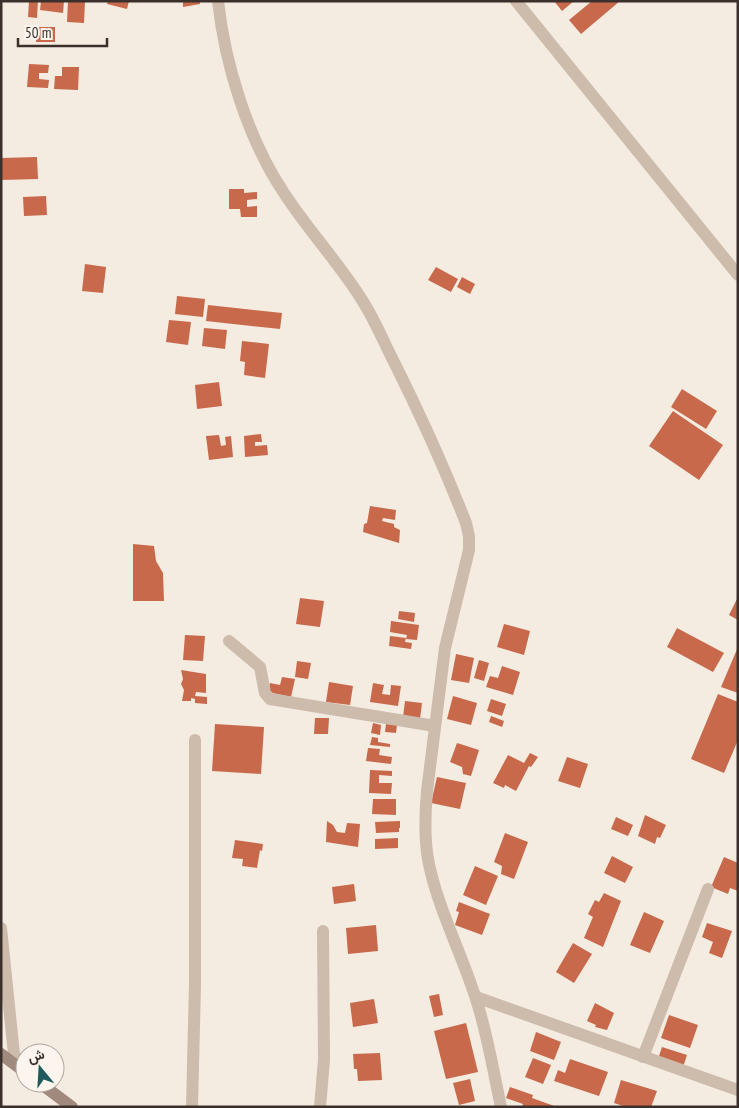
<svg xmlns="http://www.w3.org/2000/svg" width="739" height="1108" font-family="'PT Sans Narrow',Vazirmatn,sans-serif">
<rect width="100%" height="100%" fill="#f4ebe1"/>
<g fill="#c8694b">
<polygon points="29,1 38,1 37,18 28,17"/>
<polygon points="41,1 64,1 63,13 40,10"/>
<polygon points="68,1 85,1 84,23 67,22"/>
<polygon points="108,1 129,1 127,9 107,4"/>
<polygon points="183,1 200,1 200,4 183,7"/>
<polygon points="554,1 574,1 562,11"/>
<polygon points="592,1 620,1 581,34 569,20"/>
<rect x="36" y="27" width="19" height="15"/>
<polygon points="29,64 49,65 48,73 39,73 39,79 49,80 48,88 27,87"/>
<polygon points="62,67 79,67 78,90 54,89 55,76 62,76"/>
<polygon points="37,157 38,179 1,180 1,158"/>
<polygon points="229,189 244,189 244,193 257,192 257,199 247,200 247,207 257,206 257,217 241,217 240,209 229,209"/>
<polygon points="46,196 47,215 24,216 23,197"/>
<polygon points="85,264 106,267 103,293 82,291"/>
<polygon points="436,267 458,279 451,292 428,280"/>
<polygon points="462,277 475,284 470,294 457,287"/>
<polygon points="177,296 205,299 203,317 175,314"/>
<polygon points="208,305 282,313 280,329 206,321"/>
<polygon points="169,320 191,322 188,345 166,342"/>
<polygon points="204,328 227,330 225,349 202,346"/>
<polygon points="242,341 269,344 265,378 244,375 245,362 240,361"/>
<polygon points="219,382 222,406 197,409 195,385"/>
<polygon points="682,389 717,411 706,429 671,407"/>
<polygon points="673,411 723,445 699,480 649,446"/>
<polygon points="261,434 262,442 255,442 255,446 267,445 268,455 245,457 244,436"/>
<polygon points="219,435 221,446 226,445 225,437 231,436 233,457 209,460 206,436"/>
<polygon points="370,506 396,510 395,520 383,518 382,521 394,524 394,527 400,530 399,543 363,532 364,524 367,523"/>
<polygon points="133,544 154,546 156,561 163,573 164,601 133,601"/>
<polygon points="738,597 738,620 729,615"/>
<polygon points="300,598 324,601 320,627 296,624"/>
<polygon points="399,611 415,613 414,622 398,619"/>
<polygon points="391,621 419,625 417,640 406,639 407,635 390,632"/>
<polygon points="504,624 530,631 524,655 497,647"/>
<polygon points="677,628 724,653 713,672 667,647"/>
<polygon points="185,635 205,636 203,661 183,660"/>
<polygon points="390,636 406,638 405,642 412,643 411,649 389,646"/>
<polygon points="738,647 738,693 721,687"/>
<polygon points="456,654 474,658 469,683 451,680"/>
<polygon points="479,660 489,663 484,681 474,678"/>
<polygon points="297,661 311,663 308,679 295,677"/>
<polygon points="502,666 520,672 513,695 486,687 490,676 498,678"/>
<polygon points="181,670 206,674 206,693 196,692 195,696 207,697 207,704 195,703 195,699 191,698 191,701 182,701 184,690 181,684 183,679"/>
<polygon points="282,677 295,679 291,697 268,692 270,683 280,685"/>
<polygon points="329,682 353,686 350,705 326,702"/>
<polygon points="373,683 384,685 382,694 390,695 391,685 401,686 398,706 370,702"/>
<polygon points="718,694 738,702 738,740 724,773 691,759"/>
<polygon points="453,696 477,703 471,725 447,719"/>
<polygon points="491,699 506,704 502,716 487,711"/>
<polygon points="405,701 422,703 420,719 403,717"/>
<polygon points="491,716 504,721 502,727 489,722"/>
<polygon points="315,718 329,718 328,734 314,734"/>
<polygon points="373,723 381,725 380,735 371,733"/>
<polygon points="215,724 264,727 261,774 212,771"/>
<polygon points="386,724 397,725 396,733 385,732"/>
<polygon points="372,737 378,738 378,742 390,744 390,747 370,745"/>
<polygon points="457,743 479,750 471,776 463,774 462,767 450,762"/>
<polygon points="368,748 380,749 379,755 392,757 391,764 366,761"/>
<polygon points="530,753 538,757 531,767 529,766 516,791 505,785 504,788 493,783 508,755 524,763"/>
<polygon points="567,757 588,764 580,788 558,781"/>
<polygon points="370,770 392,771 392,776 379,775 379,783 392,783 391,794 369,793"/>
<polygon points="437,777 466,783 460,809 431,803"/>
<polygon points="373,799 396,799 396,815 372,814"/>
<polygon points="645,815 666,825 660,838 657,837 655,844 638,836"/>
<polygon points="616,817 633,825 628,836 611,829"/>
<polygon points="327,821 333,825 337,832 345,833 347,823 360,824 358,847 326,842"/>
<polygon points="400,821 400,828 399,828 399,832 376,833 375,822"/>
<polygon points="505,833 528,842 514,879 501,874 502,866 494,862"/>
<polygon points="398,838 398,848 375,849 375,839"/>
<polygon points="235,840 263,844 262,851 260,850 257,868 242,866 243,859 232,858"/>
<polygon points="612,856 633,867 625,883 604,873"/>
<polygon points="724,857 738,863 738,891 730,888 728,894 711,887"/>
<polygon points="475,866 498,876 486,905 463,895"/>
<polygon points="354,884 356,901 334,904 332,887"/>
<polygon points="604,893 621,901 603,947 584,938 593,917 588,914 595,900 599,902"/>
<polygon points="459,902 490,914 482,935 455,925 459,912 456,911"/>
<polygon points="644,912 664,921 650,953 630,945"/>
<polygon points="707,923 732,931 722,958 709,953 713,942 702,937"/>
<polygon points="376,925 378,951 348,954 346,928"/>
<polygon points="573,943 592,954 574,983 556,972"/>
<polygon points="439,994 443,1015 434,1017 429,996"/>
<polygon points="374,999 378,1023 353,1027 350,1003"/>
<polygon points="595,1003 614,1013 607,1030 595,1027 596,1025 587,1021"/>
<polygon points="669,1015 698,1025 690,1048 661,1038"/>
<polygon points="466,1023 478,1072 446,1079 434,1031"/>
<polygon points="536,1032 561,1042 554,1060 530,1051"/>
<polygon points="662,1047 687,1055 683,1067 658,1059"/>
<polygon points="380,1053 382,1080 358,1081 357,1069 354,1069 353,1054"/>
<polygon points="533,1058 551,1065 543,1084 525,1077"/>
<polygon points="570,1059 608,1072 599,1096 554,1081 558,1070 565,1073"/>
<polygon points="470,1079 475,1101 459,1105 453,1083"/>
<polygon points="621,1080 657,1091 651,1107 626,1107 614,1103"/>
<polygon points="510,1087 533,1095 532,1098 557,1107 522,1107 523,1104 506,1098"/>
</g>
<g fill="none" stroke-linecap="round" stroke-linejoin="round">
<g stroke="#cdbbac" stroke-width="12">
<path d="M218,1C225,65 248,139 284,193C308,230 339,263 362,300C375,320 384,343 395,364C421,416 445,469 466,523L469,536V550L445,648L427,791C425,814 424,836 428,859C436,904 461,952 475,996C487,1031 493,1070 501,1107"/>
<polyline points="516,1 738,275"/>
<polyline points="229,641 260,667 265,693 270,699 435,726"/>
<polyline points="1,928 15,1064"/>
<polyline points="476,997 738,1090"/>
<polyline points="643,1057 708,889"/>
<polyline points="192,1107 195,984 195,740"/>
<polyline points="320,1107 324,1060 323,931"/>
</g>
<g stroke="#a18a7d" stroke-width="12">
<polyline points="1,1054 25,1072"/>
<polyline points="40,1083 72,1107"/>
</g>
</g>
<rect width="739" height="1108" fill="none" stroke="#3b302b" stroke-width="5"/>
<g transform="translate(40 1068) rotate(342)"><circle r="24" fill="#fbf5ee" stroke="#aea6a0"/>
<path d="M0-4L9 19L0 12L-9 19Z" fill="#1f5a5e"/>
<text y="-8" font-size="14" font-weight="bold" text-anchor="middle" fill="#3b302b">ش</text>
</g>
<path d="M18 38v8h89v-8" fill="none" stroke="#3b302b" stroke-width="2.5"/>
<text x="25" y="38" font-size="15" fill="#3b302b" stroke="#fbf5ee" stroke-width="4" paint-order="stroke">50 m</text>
</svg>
